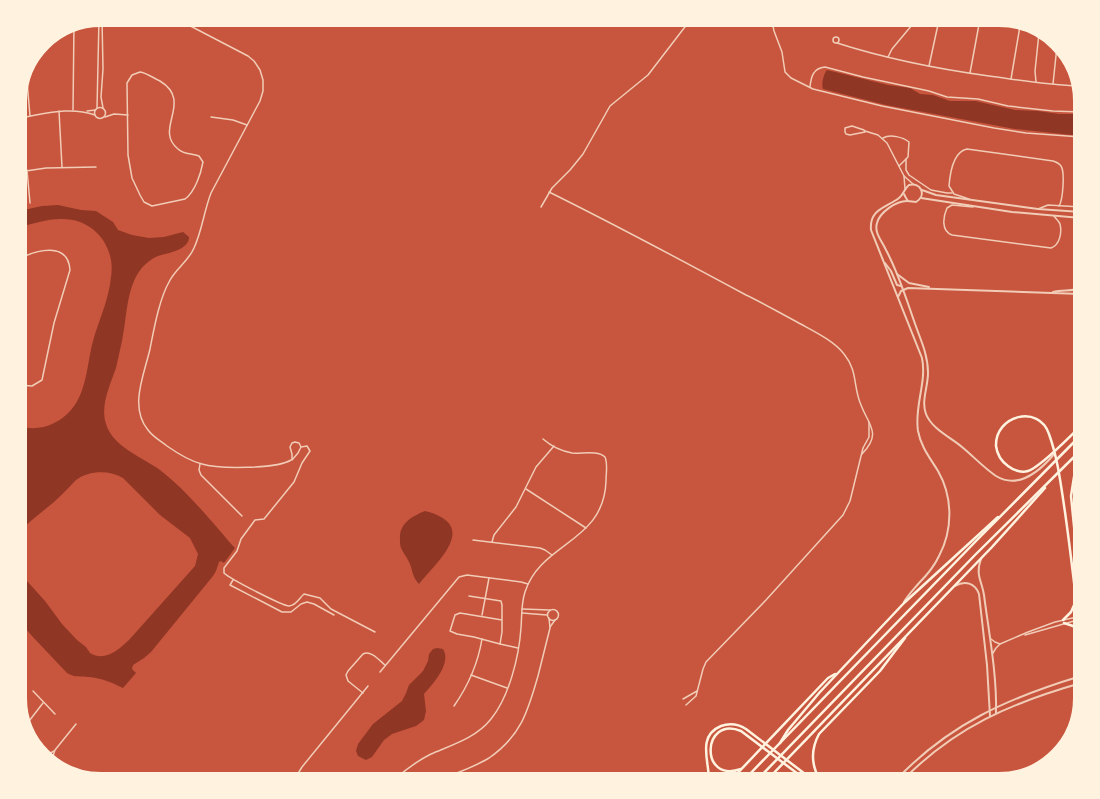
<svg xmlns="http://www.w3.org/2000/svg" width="1100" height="799" font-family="'Alegreya Sans',sans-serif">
<rect width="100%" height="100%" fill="#c8553d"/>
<g fill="#8f3625">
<path d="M827,70L888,85L910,88L920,94L933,95L950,101H975L1015,110L1038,111L1059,114H1081V136L1015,129L886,105L823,89C821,84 824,73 827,70Z"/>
<path d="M58,205L81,210L96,211L113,222L118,230L132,235L149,238L164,237L183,232L189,237C189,250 168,253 158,256C152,258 145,264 141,269C126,288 127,318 122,341C120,350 118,359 116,368C110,385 100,406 106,424C113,447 142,457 160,470C183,488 202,510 221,532C226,538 230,543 235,548L224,563L221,561L219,562L216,571L213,576L151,652L144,658L133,665L132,669L136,673L123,688C113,683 101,678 89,677C80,676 75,678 67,673L32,636L19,621V568L27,581L45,601L62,624L77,640L86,647L90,653C105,662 118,650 129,640L195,566L198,554L190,538L160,515L123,478C110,470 89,470 76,480C69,487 62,495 54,502C42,512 30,521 19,532V426C38,432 58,425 71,410C87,392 87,363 93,341C99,320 109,299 111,277C116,246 93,218 61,219C46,219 33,224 19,227V211L42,206Z"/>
<path d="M425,511C480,525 439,560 419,584C412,577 413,570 409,562C407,557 403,553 401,548C400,546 400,542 400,539C399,524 412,516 425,511Z"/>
<path d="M437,648L443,649C452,663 433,684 424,694L426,711L424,720L416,726L392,734L384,740L372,757L366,760L358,756L356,751L358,744L373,724L402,701L406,693L409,685L423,671L428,661L429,654L433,649Z"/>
</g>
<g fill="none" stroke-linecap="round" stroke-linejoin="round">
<g stroke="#f1ccb7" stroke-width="1.5">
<polyline points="102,19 103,69 101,97 103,108"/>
<path d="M177,19L248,56L254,61L260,70L263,80V91L260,101L211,193C204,211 202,231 194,248C188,262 175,269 169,282C159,300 154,329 150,349C144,375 129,407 148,430C153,437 161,441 167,446C177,453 189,461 202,464C218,469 277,469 291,460"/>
<polyline points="775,19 773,26 774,31 782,52 785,72 791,78 813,89 882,106 994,128 1026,133 1081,137"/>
<circle cx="836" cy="40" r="3"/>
<path d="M837,43C887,59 938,69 989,76C1019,80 1048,85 1078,86"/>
<polyline points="888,57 892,49 917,19"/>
<polyline points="929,66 939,20"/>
<polyline points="26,70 30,116"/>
<path d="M140,72C147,73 153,78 160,81C194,102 153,129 178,149C184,155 192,153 199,156L203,162C201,173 195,192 185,199L152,206L144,202L140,195L132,178L128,155L127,83L132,75Z"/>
<polyline points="970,73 980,19"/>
<polyline points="1011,79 1020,26"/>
<polyline points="1036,82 1035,71 1039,33"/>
<polyline points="1053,84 1057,46"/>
<path d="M810,87C811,77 813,68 825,67L863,77L929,91L947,97L978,99L1008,106L1053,111L1081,112"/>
<circle cx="100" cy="113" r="5.5"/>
<polyline points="97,108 99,19"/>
<polyline points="73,110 74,24"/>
<polyline points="59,111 62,167"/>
<polyline points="87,111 95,110"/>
<polyline points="105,117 114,114 128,115"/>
<polyline points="211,117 233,120 247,125"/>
<path d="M19,118C45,114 69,106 95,115"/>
<polygon points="852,126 864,130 865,132 850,135 846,134 845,132 845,128"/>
<polyline points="865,131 878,135 887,143 904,176 905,189"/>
<path d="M883,138C890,134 903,137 909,142L908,157L899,166"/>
<polyline points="906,159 906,170 909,175 931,190 947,193 952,193"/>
<polyline points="27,170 30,203"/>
<polyline points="19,172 46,168 96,167"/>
<polyline points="904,176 913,184"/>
<path d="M549,192C616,225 681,260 746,295C763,303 780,313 797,322C813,331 833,340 844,354C858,371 853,387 861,405C869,426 882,433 862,454"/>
<path d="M969,199L954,194L949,186C950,173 953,152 967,149L1053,161C1056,162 1059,163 1061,166C1065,172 1063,200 1059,206"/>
<polyline points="541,207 552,188 570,170 583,154 610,106 648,75 691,19"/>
<path d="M973,207L952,205L947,208C943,217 941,231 952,235L1051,248C1060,245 1062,232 1060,224C1059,221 1056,219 1054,216"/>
<polyline points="1038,209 1048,205 1081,207"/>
<path d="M19,385L32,386L42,380L54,323L70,270C68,241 36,250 19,259"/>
<polygon points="295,442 299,443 301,447 298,453 292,460 292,454 290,447 292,443"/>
<path d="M301,447L307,446L310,451L302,463L294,482L264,519L255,520L241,539L237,551L224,568V573C230,579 283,606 289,606C297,605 299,598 304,594L320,598L331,609L375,632"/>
<polyline points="200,464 199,470 201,475 242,516"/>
<polyline points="526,489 586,528"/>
<polyline points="1075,525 1081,532"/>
<polyline points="473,540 540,548 545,550 552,555"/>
<polyline points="1076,541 1081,536"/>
<polyline points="492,542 494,535 516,507 536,467 554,446"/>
<polyline points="233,580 230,585 282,612 291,612 301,604 307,602 314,604 334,615"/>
<polyline points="469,596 501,601 502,605 502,632 500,644 474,637 457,634 450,631 455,615 460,613 502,620"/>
<polyline points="522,609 550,610"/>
<circle cx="553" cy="615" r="5.5"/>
<polyline points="522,613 547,615"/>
<polyline points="482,615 489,578"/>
<polyline points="550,627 555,620"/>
<polyline points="1025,635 1081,619"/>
<polyline points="991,639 995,642 1000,644"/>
<polyline points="500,644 518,648"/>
<polyline points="993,653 996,648 1000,644 1028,632 1055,622 1081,616"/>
<polyline points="380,672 454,583 459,577 467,575 521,582 528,584"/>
<polyline points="471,675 507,688"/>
<polyline points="19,676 24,682"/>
<polyline points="33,691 55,714"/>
<path d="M363,693L348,681L346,675L348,671L363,654C371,650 379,660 385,665"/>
<polyline points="683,699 697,691"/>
<polyline points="686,705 696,696 703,669 706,662 766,600 843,515 850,501 863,448 869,437 869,422"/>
<path d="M454,706C468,686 478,663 482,639"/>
<polyline points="26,725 43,703"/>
<polyline points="47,755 54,751"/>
<polyline points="45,756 51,758 52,763"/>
<polyline points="52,759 55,750 76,724"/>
<polyline points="294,780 302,767 368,686"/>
<path d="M394,780C405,770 417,761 431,754C452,745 476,738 491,719C509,697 519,657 521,628C522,616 521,604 525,592C541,542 604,543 606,481C606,473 608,464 605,457C598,450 581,454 572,453C561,451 551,446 543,439"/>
<path d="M442,780C457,772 475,767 489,758C521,736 528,711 538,676C542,660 546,644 550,628L549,618"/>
</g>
<g stroke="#f1ccb7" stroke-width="2">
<polyline points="922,190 936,195 1038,209 1081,212"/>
<polyline points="904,194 906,198 908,201"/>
<polyline points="921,198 1012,212 1081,218"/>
<polyline points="1074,218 1081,222"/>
<polyline points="885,263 891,271 897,285 901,286"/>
<polyline points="897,274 909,283 929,287"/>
<path d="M1053,292C1062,289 1072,292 1081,288"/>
<polyline points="898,297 901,291 908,288 1081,294"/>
<path d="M981,559C975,575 982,581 984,595C989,634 997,674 996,713"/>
<path d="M955,586C965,580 975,583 979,594L987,665L990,716"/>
<path d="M904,602C908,595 914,589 919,583C927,575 934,567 939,556C953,530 953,497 938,471C930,458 921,447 918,431C914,406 927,383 922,358L871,230C869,209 886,208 899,198C904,194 904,189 909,185C921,182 927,195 916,202C913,202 911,201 907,201C896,201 880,212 877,223C874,233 882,241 886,250C900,276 908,305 918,332C923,345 928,358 928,373C928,387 921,401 926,414C932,429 950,437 962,447C973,456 984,468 996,476C1019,490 1041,470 1055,453"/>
<path d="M896,780C949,724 1008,698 1081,676"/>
<path d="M903,780C955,727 1011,703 1081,683"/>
</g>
<g stroke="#fff3e0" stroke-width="2.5">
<path d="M1081,426C1070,436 1041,467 1028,471C1021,473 1013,470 1008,466C1001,461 997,454 996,446C995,415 1039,404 1049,434C1058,459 1061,486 1065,512C1071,555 1076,598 1081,642"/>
<polyline points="1081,461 1074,477 1071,496 1081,596"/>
<polyline points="1063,620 1071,612 1075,603"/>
<polyline points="1064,623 1073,626 1080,634"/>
<polyline points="780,743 788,730 820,692 904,603 998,517"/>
<path d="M741,769C699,784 702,715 741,731L806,780"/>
<path d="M709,780C709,761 697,736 721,726C730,723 738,724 746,729L813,780"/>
<polyline points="731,780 828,678 835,674"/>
<polyline points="744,780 977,540 1081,435"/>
<polyline points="757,780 976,554 1081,450"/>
<polyline points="767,780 992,547 1045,488"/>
<path d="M820,780C811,765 811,749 819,734L880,671L905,638"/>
</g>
</g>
<path d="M0 0H1100V799H0ZM101 26H999A75 75 0 0 1 1074 101V698A75 75 0 0 1 999 773H101A75 75 0 0 1 26 698V101A75 75 0 0 1 101 26Z" fill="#fff3e0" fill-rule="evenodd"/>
<path fill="none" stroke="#fff3e0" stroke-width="2" d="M101 26H999A75 75 0 0 1 1074 101V698A75 75 0 0 1 999 773H101A75 75 0 0 1 26 698V101A75 75 0 0 1 101 26Z"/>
</svg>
